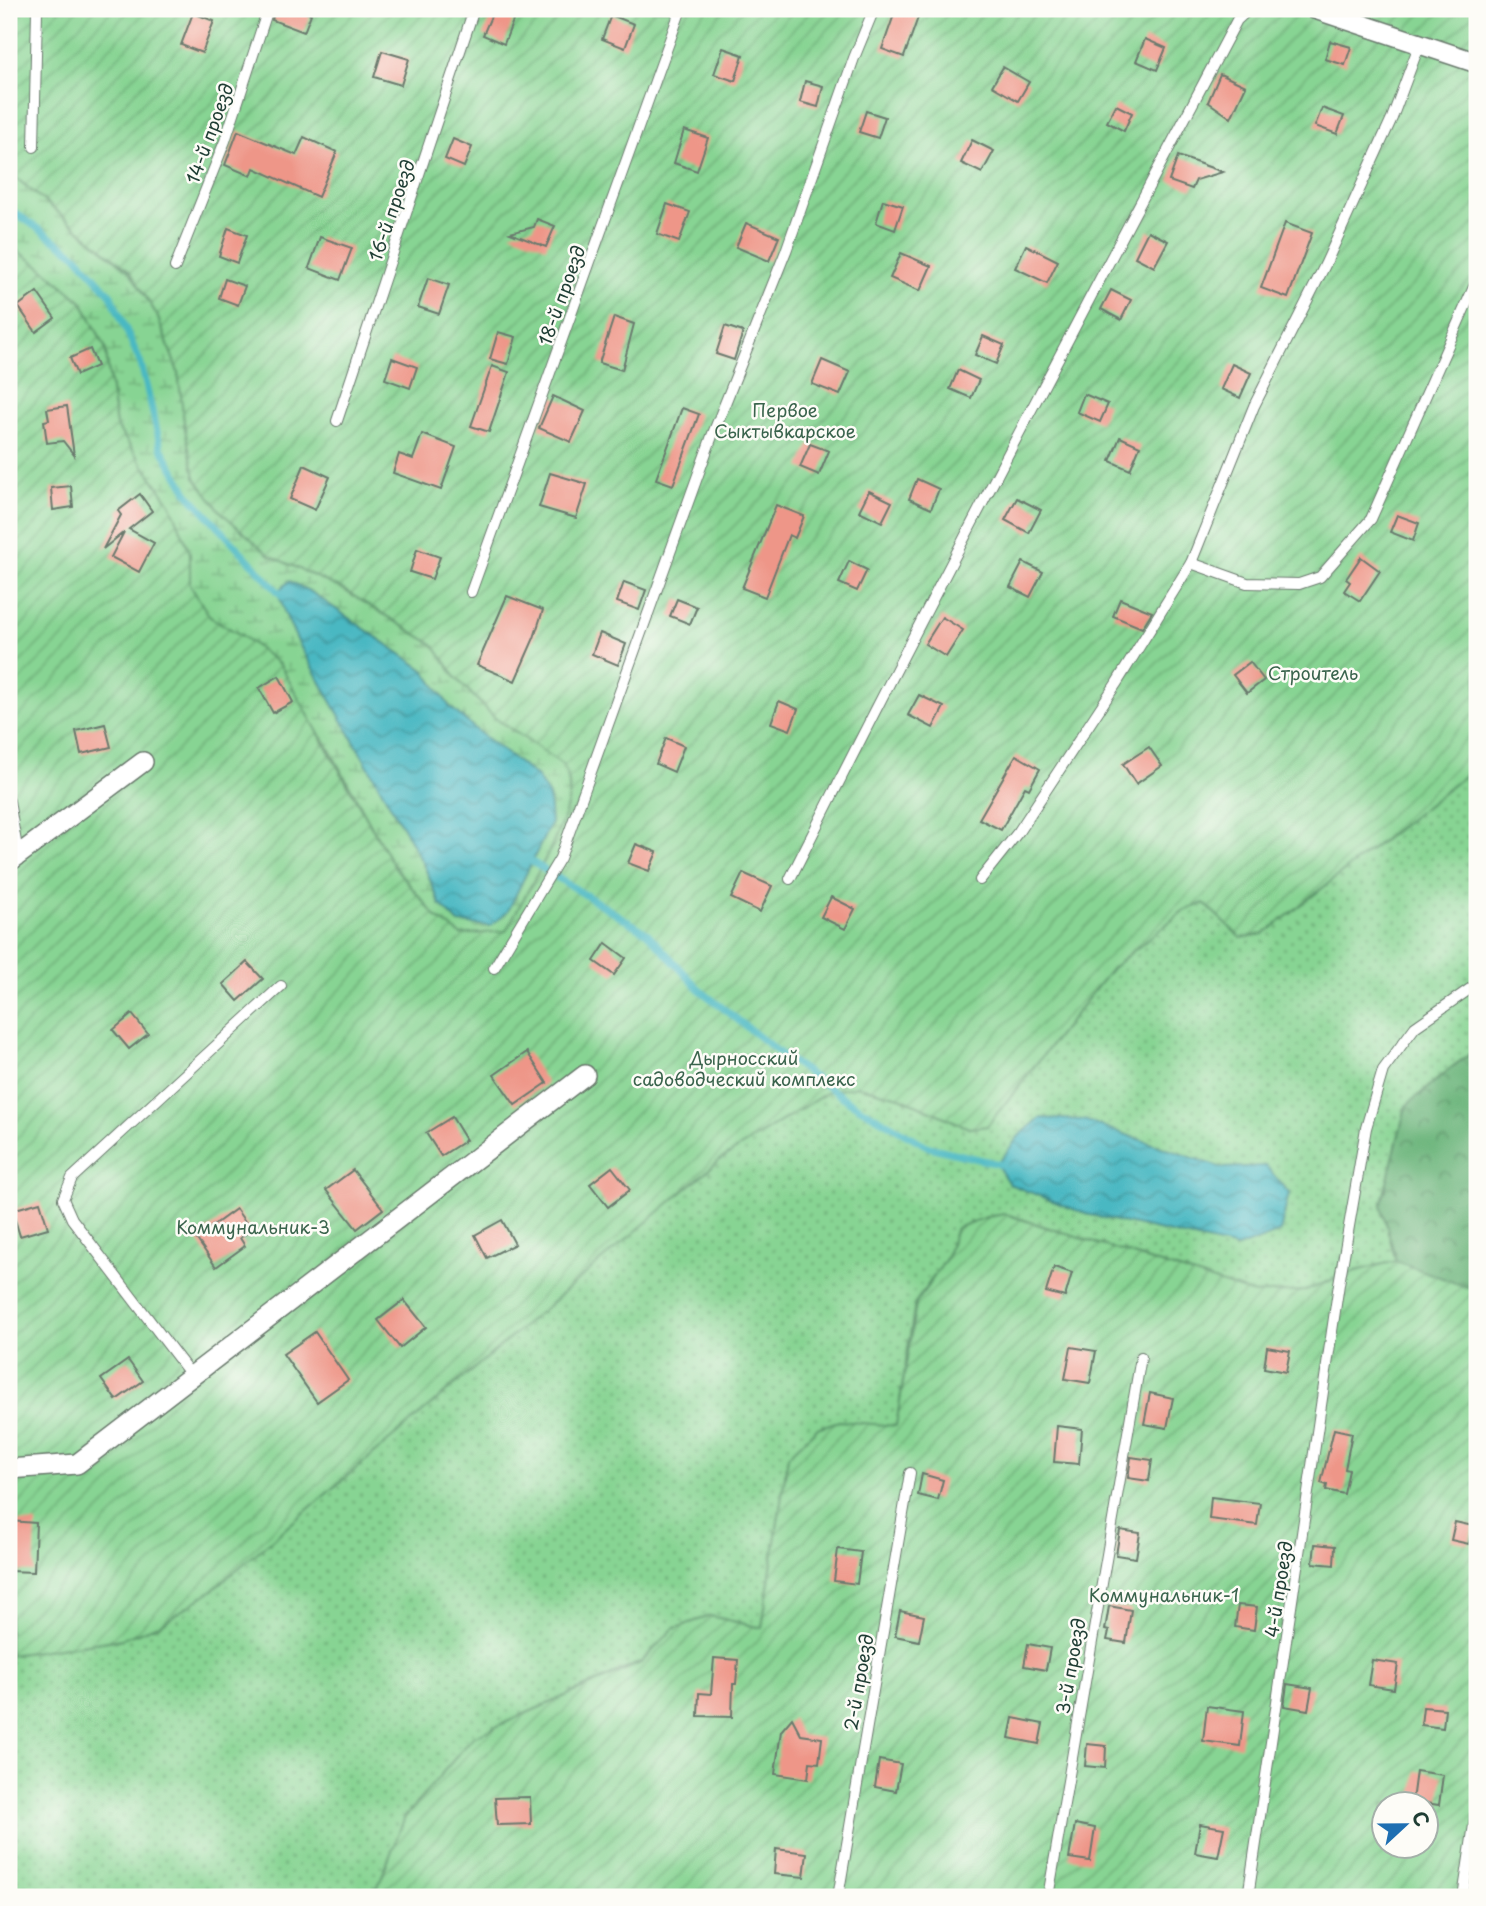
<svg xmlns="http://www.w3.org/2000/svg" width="1486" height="1906" font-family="'Playpen Sans',sans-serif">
<defs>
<pattern id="grass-dots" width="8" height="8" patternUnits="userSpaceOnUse" patternTransform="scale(1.75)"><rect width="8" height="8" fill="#87d493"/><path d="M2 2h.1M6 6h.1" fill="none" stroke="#6ead79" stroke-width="1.8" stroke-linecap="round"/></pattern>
<pattern id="forest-crowns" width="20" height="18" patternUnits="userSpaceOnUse" patternTransform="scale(1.75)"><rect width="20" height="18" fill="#6db67d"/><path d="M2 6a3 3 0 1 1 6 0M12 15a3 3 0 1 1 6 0" fill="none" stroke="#599567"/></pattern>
<pattern id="wetland-marsh" width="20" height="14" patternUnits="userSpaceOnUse" patternTransform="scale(1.75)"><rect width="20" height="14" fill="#87d493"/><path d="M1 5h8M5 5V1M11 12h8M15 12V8" fill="none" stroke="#6ead79"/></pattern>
<pattern id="garden-furrows" width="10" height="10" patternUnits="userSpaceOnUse" patternTransform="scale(1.75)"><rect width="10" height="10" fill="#87d493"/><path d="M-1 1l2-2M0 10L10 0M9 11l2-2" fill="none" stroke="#6ead79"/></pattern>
<pattern id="water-waves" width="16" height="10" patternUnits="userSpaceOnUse" patternTransform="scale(1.75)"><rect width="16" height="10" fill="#4ab8c2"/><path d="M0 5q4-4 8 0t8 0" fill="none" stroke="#3d979e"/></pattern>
</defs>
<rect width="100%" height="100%" fill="#fdfcf7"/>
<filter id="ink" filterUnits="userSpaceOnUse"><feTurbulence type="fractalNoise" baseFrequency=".0143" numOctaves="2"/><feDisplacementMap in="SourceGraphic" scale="14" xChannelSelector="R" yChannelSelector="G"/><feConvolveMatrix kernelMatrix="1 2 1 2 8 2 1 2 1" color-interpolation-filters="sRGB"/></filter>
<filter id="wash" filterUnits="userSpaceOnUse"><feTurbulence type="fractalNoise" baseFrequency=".00686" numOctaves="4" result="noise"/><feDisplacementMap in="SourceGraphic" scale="28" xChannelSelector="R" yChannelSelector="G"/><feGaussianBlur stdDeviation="1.57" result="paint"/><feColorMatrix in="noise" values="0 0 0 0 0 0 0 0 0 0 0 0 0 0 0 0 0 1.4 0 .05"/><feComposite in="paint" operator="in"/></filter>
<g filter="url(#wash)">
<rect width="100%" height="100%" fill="#f7ecd9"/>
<polygon fill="url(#grass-dots)" stroke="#538864" stroke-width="2" points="1477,766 1477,1049 1452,1067 1406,1106 1382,1206 1396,1261 1348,1273 1306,1291 1254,1294 1006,1214 987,1217 956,1228 946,1259 915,1303 896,1427 839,1421 788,1456 762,1628 710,1616 673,1629 641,1662 473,1737 405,1817 374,1897 9,1897 9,1655 122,1639 721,1159 828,1092 856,1086 900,1097 969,1128 987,1126 1112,968 1183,911 1204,903 1241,938 1264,934"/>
<polygon fill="url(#forest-crowns)" stroke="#467a58" stroke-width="2" points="1477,1049 1477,1291 1396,1261 1381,1206 1406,1106 1452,1067"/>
<path fill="url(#wetland-marsh)" stroke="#538864" stroke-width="2" fill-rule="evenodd" d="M9,172L130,272L157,315L178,372L185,429L269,555L342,589L434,645L457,679L495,718L563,764C569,776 571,788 568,802C560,840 524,896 506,931L461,935L436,917L393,865L325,741L244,637L210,617L189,585L190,553L171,505L116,426L105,347L82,302L41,267L9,245ZM289,581L311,592L424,670L450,707L481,734L440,904L424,865Z"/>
<g fill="url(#garden-furrows)" stroke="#538864" stroke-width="2" fill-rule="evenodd">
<path d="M9,9H1477V766L1264,934L1241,938L1204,903L1183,911L1112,968L987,1126L969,1128L900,1097L857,1086L828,1092L721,1159L214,1589L161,1624L122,1639L9,1655V245L41,267L82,302L105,347L116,426L171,505L190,553V585L210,617L244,637L280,665L393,865L436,917L461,935L506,931C524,896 560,840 568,802C571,789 569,776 563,765L495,718L457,679L434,645L342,589L269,555L221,512L195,477L185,429L178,372L157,315L130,271L9,172Z"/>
<path d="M1005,1214L1254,1294L1306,1291L1348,1273L1396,1261L1477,1291V1897H374L405,1817L473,1737L641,1663L673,1629L710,1616L762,1628L788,1456L817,1428L839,1421L896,1426L916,1303L946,1259L956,1228L987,1217ZM1384,1804H1426V1846H1384Z"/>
</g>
<g fill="url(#water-waves)" stroke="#347a7b" stroke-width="2">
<polygon points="289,581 311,592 424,670 450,707 481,734 537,777 549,796 551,823 508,911 491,926 459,923 440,904 424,865 299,644 285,614 278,592"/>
<polygon points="1040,1118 1084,1120 1222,1168 1266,1166 1289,1193 1280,1232 1237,1248 1086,1214 1009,1184 997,1165 1019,1136"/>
</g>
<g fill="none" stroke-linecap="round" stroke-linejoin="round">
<g stroke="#4ab8c2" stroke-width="7">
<polyline points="9,210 17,214 76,255 111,295 141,364 161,448 189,495 283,597"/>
<polyline points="527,856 532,862 647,933 700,990 777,1051 848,1101 929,1147 1003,1165"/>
</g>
</g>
<g id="blocks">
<g fill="#ee9688">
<polygon points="275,9 297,9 311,14 304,32 272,20"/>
<polygon points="494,9 514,18 504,44 483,35"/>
<polygon points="896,9 921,9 904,57 882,49"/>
<polygon points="193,13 214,21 202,53 181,45"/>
<polygon points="611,15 634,24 625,48 602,39"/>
<polygon points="1145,39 1166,48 1157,70 1136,61"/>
<polygon points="1330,41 1351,47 1345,65 1325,59"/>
<polygon points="723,48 743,55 735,81 714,74"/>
<polygon points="382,51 409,59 401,85 374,77"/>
<polygon points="1003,67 1029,82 1018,101 992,86"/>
<polygon points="1220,74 1246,86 1231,118 1208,102"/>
<polygon points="805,81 823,86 818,107 800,102"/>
<polygon points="1116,105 1132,113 1124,131 1107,122"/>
<polygon points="1322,108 1344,116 1337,134 1315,126"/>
<polygon points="866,111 885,117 878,138 859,132"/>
<polygon points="684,130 708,138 697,171 674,163"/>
<polygon points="238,131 296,155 304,137 337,152 318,197 254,168 251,176 225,165"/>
<polygon points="453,139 472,147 464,167 445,159"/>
<polygon points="972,140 994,151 982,173 961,163"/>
<polygon points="1178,156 1223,172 1196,180 1192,189 1169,181"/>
<polygon points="883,200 903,206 895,230 876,223"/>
<polygon points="667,204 690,212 679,242 657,234"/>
<polygon points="537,219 555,226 546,247 510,233 534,227"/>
<polygon points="746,223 779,237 769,261 736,247"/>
<polygon points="1285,223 1312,233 1288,298 1261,288"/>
<polygon points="228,228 247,235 237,263 219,256"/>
<polygon points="1148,231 1168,241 1154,267 1135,257"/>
<polygon points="320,237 352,248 340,280 309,268"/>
<polygon points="1026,245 1058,261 1047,283 1015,268"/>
<polygon points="901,253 931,266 920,291 890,278"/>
<polygon points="428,278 449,285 439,314 418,307"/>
<polygon points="225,279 245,286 238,305 219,298"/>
<polygon points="1111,290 1131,300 1121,320 1101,309"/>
<polygon points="37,292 55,318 36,332 18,306"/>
<polygon points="614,317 634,324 622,370 599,363"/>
<polygon points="725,326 743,332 734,360 716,354"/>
<polygon points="498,332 516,337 508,364 490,359"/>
<polygon points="983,336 1004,345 996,364 975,355"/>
<polygon points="90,349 97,366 77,375 70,358"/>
<polygon points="392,358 417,367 410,388 385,379"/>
<polygon points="822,360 850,372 840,395 812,384"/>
<polygon points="1232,364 1251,373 1240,398 1221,389"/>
<polygon points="492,366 509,372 489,432 471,426"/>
<polygon points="958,370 979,380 971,398 950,389"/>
<polygon points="1084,394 1108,404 1100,422 1077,412"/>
<polygon points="553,396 585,411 571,442 539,428"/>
<polygon points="67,406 74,455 63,441 47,443 44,421 49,420 47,409"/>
<polygon points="682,408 699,414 673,485 656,479"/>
<polygon points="422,434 456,447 441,490 393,473 399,454 413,459"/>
<polygon points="1120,437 1140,446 1130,470 1110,461"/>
<polygon points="810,444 829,451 819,475 800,467"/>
<polygon points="304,465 330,477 315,510 290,499"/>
<polygon points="550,473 587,484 576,518 539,507"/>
<polygon points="917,479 939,489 931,509 909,499"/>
<polygon points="71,486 73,507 53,510 51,488"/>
<polygon points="869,491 892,502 882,522 859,511"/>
<polygon points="140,494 152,511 129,529 154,543 139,572 111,557 124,532 103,549 121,515 118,511"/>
<polygon points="1017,498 1041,510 1029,533 1005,520"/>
<polygon points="776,505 804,516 795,538 789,535 765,597 742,588"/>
<polygon points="1397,515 1419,523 1413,541 1390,532"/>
<polygon points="417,549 440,557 432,579 410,572"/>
<polygon points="1361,557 1380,571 1360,601 1344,591 1350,582 1346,579"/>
<polygon points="849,561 867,570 857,591 839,583"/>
<polygon points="1023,562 1043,572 1030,597 1010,587"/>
<polygon points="624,582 646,590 639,610 617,602"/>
<polygon points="507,596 543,610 534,638 515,681 477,665"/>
<polygon points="677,599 697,607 690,624 670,616"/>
<polygon points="1120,599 1152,612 1142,628 1113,616"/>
<polygon points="942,617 963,630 946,657 925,644"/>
<polygon points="600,633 626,644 618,665 592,654"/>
<polygon points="1250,662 1264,680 1247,693 1233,675"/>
<polygon points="279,676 293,702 273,713 259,688"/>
<polygon points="919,695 944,707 933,728 908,715"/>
<polygon points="779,701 798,709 790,730 771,723"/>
<polygon points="105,724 111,747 81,754 76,731"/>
<polygon points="666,738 684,746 674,772 656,764"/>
<polygon points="1149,747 1162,766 1136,784 1123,764"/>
<polygon points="1016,755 1040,769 1029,789 1025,787 1001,830 979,819"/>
<polygon points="636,844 657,852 649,871 628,863"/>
<polygon points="743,873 772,886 760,912 731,898"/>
<polygon points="831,897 855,909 845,929 821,917"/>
<polygon points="606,943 626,958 614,975 594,961"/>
<polygon points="247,962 263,979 238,1001 223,984"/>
<polygon points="132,1014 148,1034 129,1049 113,1030"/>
<polygon points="527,1052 547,1083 515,1105 494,1075"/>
<polygon points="452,1117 466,1140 441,1156 426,1133"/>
<polygon points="612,1167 630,1190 608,1207 590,1184"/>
<polygon points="353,1170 383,1209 357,1229 326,1190"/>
<polygon points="40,1202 48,1228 20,1236 12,1210"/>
<polygon points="236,1209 251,1230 240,1238 245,1246 216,1267 196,1238"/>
<polygon points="502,1220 515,1244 487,1258 475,1235"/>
<polygon points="1054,1267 1072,1273 1065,1297 1046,1292"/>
<polygon points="404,1300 426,1327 400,1348 378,1320"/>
<polygon points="315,1332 348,1380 317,1402 283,1354"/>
<polygon points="1071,1347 1096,1351 1090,1383 1065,1379"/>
<polygon points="1267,1347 1290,1351 1286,1372 1264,1368"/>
<polygon points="128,1360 143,1381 116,1400 101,1379"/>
<polygon points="1150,1393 1173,1398 1167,1428 1144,1424"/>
<polygon points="1057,1426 1082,1429 1079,1464 1054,1462"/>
<polygon points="1334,1429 1352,1433 1345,1469 1349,1470 1344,1494 1326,1490 1327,1485 1321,1483"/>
<polygon points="1131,1457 1152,1460 1149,1481 1128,1478"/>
<polygon points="922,1474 943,1480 938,1500 918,1495"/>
<polygon points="1211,1497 1260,1503 1257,1525 1209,1519"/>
<polygon points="9,1521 36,1523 34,1572 9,1571"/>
<polygon points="1455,1522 1473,1526 1469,1544 1451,1540"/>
<polygon points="1120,1530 1140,1533 1136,1558 1116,1555"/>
<polygon points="1315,1544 1335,1546 1334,1565 1313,1563"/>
<polygon points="838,1549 861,1552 857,1584 834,1581"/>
<polygon points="1238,1605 1257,1607 1254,1630 1235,1627"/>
<polygon points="1109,1606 1131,1610 1126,1643 1107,1640 1109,1631 1105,1630"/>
<polygon points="900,1611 924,1616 919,1641 895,1636"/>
<polygon points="1028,1644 1050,1648 1046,1670 1024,1666"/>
<polygon points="714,1658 738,1660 736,1684 733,1684 732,1717 698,1716 699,1693 711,1694"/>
<polygon points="1372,1660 1398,1664 1394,1689 1368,1685"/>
<polygon points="1287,1684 1312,1688 1308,1710 1284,1706"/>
<polygon points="1207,1706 1244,1711 1240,1746 1203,1741"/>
<polygon points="1423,1707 1445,1709 1443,1728 1421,1725"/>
<polygon points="792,1718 801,1735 822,1738 819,1763 810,1762 808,1779 775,1774 781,1731"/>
<polygon points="1013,1718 1043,1724 1039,1744 1009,1738"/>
<polygon points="1087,1744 1106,1746 1105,1768 1085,1766"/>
<polygon points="879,1760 901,1764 896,1791 875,1787"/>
<polygon points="1416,1771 1443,1775 1439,1805 1412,1801"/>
<polygon points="530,1797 531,1824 497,1825 495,1798"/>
<polygon points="1075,1824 1095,1828 1090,1861 1069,1858"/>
<polygon points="1200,1824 1224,1828 1218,1857 1195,1853"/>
<polygon points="776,1849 807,1853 804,1877 774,1874"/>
</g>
</g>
</g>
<g filter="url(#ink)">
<use href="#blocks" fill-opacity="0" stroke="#6b7a6e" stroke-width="2"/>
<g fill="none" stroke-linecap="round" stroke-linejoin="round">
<g stroke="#6b7a6e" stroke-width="12">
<g id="lane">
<polyline points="34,147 37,9"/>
<polyline points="175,267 225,141 268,9"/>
<polyline points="337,421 474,9"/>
<polyline points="1191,563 1247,583 1299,584 1320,577 1371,519 1477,280"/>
<polyline points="471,592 681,9"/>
<polyline points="9,801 18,854"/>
<path d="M790,879C935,590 1086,305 1237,20L1249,9"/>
<polyline points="980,880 1019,831 1116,684 1191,563 1254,406 1325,265 1392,118 1420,43"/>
<polyline points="494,968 560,858 712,436 786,251 854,58 874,9"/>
<polyline points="192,1376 72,1219 63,1199 72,1178 281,986"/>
<polyline points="838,1897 910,1473"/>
<polyline points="1048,1897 1141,1357"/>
<polyline points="1248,1897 1339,1284 1366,1128 1383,1070 1415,1027 1477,984"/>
<polyline points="1463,1897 1477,1805"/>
</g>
</g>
<g stroke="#6b7a6e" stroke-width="22">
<g id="street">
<polyline points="1315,9 1477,63"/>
<polyline points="9,862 143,762"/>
<polyline points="9,1469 77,1464 585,1075"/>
</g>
</g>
<use href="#lane" stroke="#fff" stroke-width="10"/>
<use href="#street" stroke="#fff" stroke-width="19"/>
</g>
</g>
<g text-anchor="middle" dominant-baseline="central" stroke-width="5" stroke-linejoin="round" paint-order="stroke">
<g font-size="18" fill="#1f3d34" stroke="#fdfcf7">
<text transform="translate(209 133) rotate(-70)">14-й проезд</text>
<text transform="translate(391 210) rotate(-71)">16-й проезд</text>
<text transform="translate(561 295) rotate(-70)">18-й проезд</text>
<text transform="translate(1278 1589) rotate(-81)">4-й проезд</text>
<text transform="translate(1070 1666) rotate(-80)">3-й проезд</text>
<text transform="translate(858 1682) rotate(-80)">2-й проезд</text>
</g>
<g font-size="18" fill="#39634c" stroke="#fdfcf7">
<text x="785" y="409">Первое<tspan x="785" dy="21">Сыктывкарское</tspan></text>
<text x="1313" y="672">Строитель</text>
<text x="744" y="1057">Дырносский<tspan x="744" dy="21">садоводческий комплекс</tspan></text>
<text x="253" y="1226">Коммунальник-3</text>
<text x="1164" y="1594">Коммунальник-1</text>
</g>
</g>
<rect width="1486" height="1906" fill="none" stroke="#fdfcf7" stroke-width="35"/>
<g transform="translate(1405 1825) rotate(68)"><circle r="33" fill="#fdfcf7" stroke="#a4b0a9" stroke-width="2"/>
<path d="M0-5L12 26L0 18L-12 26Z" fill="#1f6fb2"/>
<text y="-10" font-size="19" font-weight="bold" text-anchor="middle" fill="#1f3d34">С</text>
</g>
</svg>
